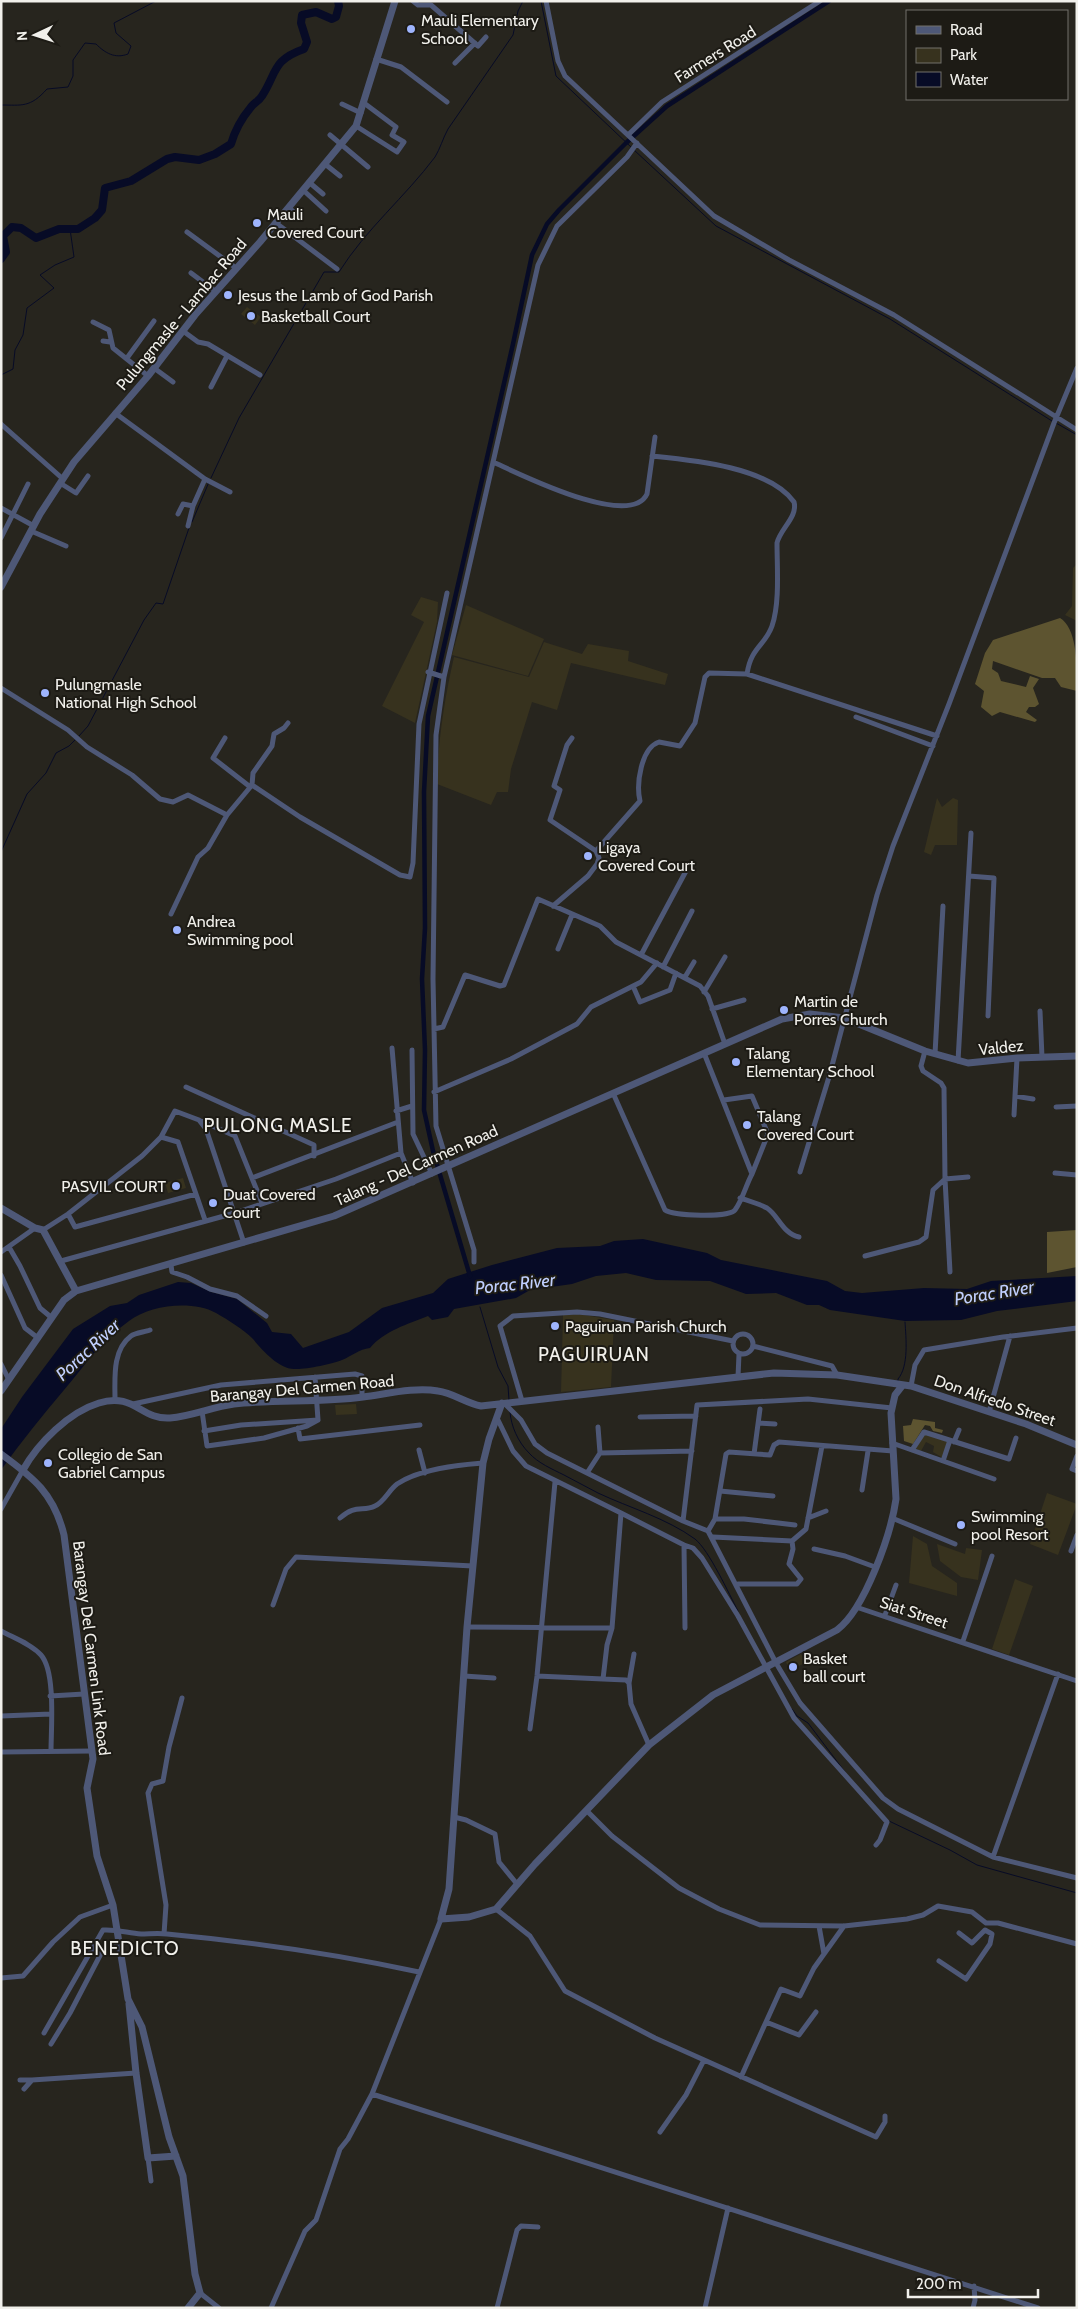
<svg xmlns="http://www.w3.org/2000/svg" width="1078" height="2309" font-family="Cabin,sans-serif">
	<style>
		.green { fill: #37321e }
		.forest { fill: #5d5430 }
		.water { fill: #070b26 }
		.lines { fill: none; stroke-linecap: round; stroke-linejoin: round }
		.stream { stroke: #070b26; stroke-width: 1 }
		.canal { stroke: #070b26; stroke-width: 4.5 }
		.river { stroke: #070b26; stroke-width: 8 }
		.minor { stroke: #4e5877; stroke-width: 5 }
		.tertiary { stroke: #4e5877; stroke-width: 7 }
		.poi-dot { fill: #9eb4fd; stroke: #1d1b15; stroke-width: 2 }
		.labels { text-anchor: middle; stroke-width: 4; stroke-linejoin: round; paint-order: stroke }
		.poi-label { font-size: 16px; fill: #f1f0eb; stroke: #1d1b15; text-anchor: start }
		.street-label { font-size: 16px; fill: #f1f0eb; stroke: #1d1b15 }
		.water-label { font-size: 18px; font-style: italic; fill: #c0cffe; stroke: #1d1b15 }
		.quarter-label { font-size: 19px; letter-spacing: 1px; fill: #f1f0eb; stroke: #1d1b15 }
	</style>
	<rect width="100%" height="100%" fill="#27251e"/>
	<path class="green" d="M247 307 261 317 255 325 241 314Z
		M1077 564V621L1065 615 1072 606 1073 568Z
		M421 597 438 602 437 622 415 723 382 706 424 622 411 615Z
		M466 605 544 639 528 676 452 655Z
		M544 642 582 654 588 644 629 651 628 661 668 674 665 685 571 663 557 710 532 702 511 769 508 792H497L491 805 437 784C438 741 444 701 454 657L529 677Z
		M937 798 942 807 953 798 958 800 957 845H935L931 855 924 852Z
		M183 1178 186 1188 168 1193 165 1183Z
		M578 1314 614 1320 611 1387 561 1392 563 1315Z
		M356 1404 357 1414 336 1415 335 1405Z
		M925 1434 948 1442 943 1458 933 1452 934 1446 926 1442 921 1451 914 1448Z
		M1047 1493 1077 1504 1058 1555 1030 1544Z
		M913 1536 927 1544 932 1566 957 1583V1596L909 1583Z
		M937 1544 965 1554 966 1548 982 1550 978 1580 961 1577 940 1561Z
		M1015 1579 1033 1586 1009 1655 992 1649Z
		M801 1654 806 1662 790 1671 786 1662Z"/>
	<path class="forest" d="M1060 618C1078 629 1077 669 1077 691L1061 687 1055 678H1042L993 661 992 669 998 673 1001 681 1026 687 1030 676 1039 679 1033 688 1039 704 1035 707H1029L1026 712 1037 720 1035 722 1000 712 992 716 981 707 984 691 975 684 985 653 993 640Z
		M1077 1230V1267L1047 1273V1232Z
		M913 1419 935 1422V1428L943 1430 942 1433 933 1431 930 1426 925 1425 913 1444 904 1441 903 1426 911 1425Z"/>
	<path class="water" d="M643 1239 707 1253 721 1260 827 1281 845 1291 862 1293 924 1288 967 1289 991 1281 1077 1276V1301L997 1311 961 1320 905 1321 830 1310 819 1305H807L776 1293 746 1294 710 1281 656 1280 626 1273 596 1276 572 1284 530 1290 516 1298 454 1309 448 1317 432 1320 428 1316C408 1324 384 1331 370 1348 359 1349 352 1356 342 1360 332 1364 304 1370 294 1369 279 1369 262 1350 253 1339 243 1329 228 1320 216 1313 192 1300 150 1305 129 1321 103 1339 84 1366 64 1390 42 1416 21 1442 1 1470V1429L22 1397 73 1329 110 1306 127 1303 139 1295 178 1282 191 1283 211 1292 237 1299 267 1323 272 1332 291 1334 303 1348 349 1332 382 1308 433 1293 448 1279 492 1265 557 1248 600 1246 614 1241Z"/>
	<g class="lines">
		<path class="stream" d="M541 1 556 76 631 147
			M1 105C22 105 30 108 47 89L68 87 73 76V60L85 43 96 44C105 53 115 59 128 54L131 46 116 33 114 23 156 1
			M634 150 716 226 890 319 1052 421
			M1 375 13 369 15 350 23 335 27 308 54 288 40 275 55 265 74 257 70 229
			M1056 423 1077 435
			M211 478 239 418 324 272H339C366 229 405 197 435 157 440 149 443 138 448 129L513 35 518 11 523 1
			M192 522 209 482
			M79 736 88 726 144 620 156 603 163 604 189 528
			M1 852 27 794 46 773 56 753 69 746 76 739
			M480 1307 498 1367 508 1386 509 1400
			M898 1382V1379C909 1366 906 1338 905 1322
			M510 1412C511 1426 518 1442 529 1453 538 1463 552 1469 564 1475 575 1481 587 1487 598 1493 630 1508 666 1518 695 1539 709 1550 729 1594 738 1611
			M792 1709 797 1716 808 1723 845 1772
			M889 1821 950 1850 977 1865 1077 1893"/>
		<path class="canal" d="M470 1276 433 1151 424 1110 425 1050 422 979 425 928 424 792 428 716 513 344 532 255 547 224 559 210 626 143 667 106 829 1"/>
		<path class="river" d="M1 259 6 252 3 236 12 227 21 228 36 238 59 229H78L95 218 102 210 105 188 131 181 167 159 175 157 199 160 215 154 231 144C235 130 241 119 251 107 254 103 259 101 262 96 277 73 272 60 304 49L307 42 301 23 302 15 316 12 332 19 336 17 339 6 338 1"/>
		<path class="minor" d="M413 1 418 5H431L478 46 486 37
			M546 1 558 61 565 76 714 216 789 260 894 315 1077 430
			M376 59 401 67 447 102
			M455 63 475 43
			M342 104 361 113
			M356 126 397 152 404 142 392 135 396 127 364 103
			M330 135 368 167
			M628 135 662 102 820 1
			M325 164 340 176
			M310 183 323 194
			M303 190 326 211
			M289 208 300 217
			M276 223 337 269
			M187 232 236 268
			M191 273 215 291
			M93 322 109 330 113 348 148 376
			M183 331 198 342 208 344 260 375
			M103 341 110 342
			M127 358 154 321
			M154 368 173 382
			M211 387 227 356
			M115 413 205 479 193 506 183 504 178 514
			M1 424 63 479
			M652 456C692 460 769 467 794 502 798 517 780 529 777 543 777 567 780 603 772 626 765 646 751 647 747 674
			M493 462C518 473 630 530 647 494L655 437
			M205 479 230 492
			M60 483 76 493 88 476
			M1 508 34 526
			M188 526 193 506
			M31 531 66 546
			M1 538 28 484
			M428 672 444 677
			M1 688 68 730 87 747 132 775 160 799 173 802 188 795 227 815
			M856 717 933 746
			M225 738 213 758 249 786
			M572 738 567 745 554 786 560 790 550 820 596 851 640 801C636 784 641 748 659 742L680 746 695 723 705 677 709 673 747 674 937 736
			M252 785 253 773 272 746 274 734 284 728 288 723
			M969 876 994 878 988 1016
			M553 906 588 876 597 864 599 858 596 851
			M171 914 198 857 208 848 227 815 252 785 300 817 400 875 410 877 413 863 419 724 447 593
			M558 949 572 915
			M641 955 686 871
			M663 967 692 911
			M685 977 694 962
			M633 986 640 1002 670 990 676 973
			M704 992 725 957
			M712 1009 744 1000
			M1040 1011 1042 1057
			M434 1029 443 1027 465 975 500 986 504 985 538 899 600 926 616 942 700 986 708 996 725 1044
			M392 1048 401 1153 413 1183
			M412 1050 413 1134 432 1174
			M925 1051 921 1066 923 1071 941 1083 944 1088 945 1179 950 1272
			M935 1054 943 906
			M958 1061 971 833
			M186 1087 314 1145V1156
			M434 1092 511 1059 577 1024 591 1007 641 982 657 963
			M613 1093 665 1210C673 1216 729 1218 735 1210 742 1201 746 1185 752 1174L704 1053
			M1015 1096 1033 1099
			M724 1100 752 1096 768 1134 752 1174
			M1056 1107 1077 1106
			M396 1111 412 1106
			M1014 1115 1017 1058
			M201 1121 235 1136 262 1203
			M161 1137 178 1142 205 1220
			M800 1172 829 1077 877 895 893 846 949 704 1054 423 1077 368
			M1055 1173 1077 1175
			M252 1178 398 1122
			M740 1198C749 1201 759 1204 767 1208 778 1215 783 1234 799 1237
			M68 1214 75 1227 196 1194
			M43 1230 68 1214 142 1156 161 1137 175 1111 199 1120 206 1129 244 1243
			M9 1247 20 1266 40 1308 52 1318
			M1 1252 35 1228
			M865 1256 919 1242 926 1237 933 1190 945 1179 968 1177
			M61 1261 235 1213 336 1179 401 1153
			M474 1262V1250L436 1126 433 979 436 735 444 677 538 265 557 226 627 157 637 143
			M171 1265 172 1272 187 1277 210 1289 237 1296 266 1316
			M1 1275 25 1328 38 1338
			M733 1344a10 10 0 1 1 20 0a10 10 0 1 1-20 0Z
			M753 1346 832 1366 837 1375
			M1 1364 9 1380
			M315 1377 318 1420
			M738 1377 739 1354
			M911 1386 915 1365 924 1350 1003 1337 1077 1328
			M115 1399C115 1379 112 1350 131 1336 135 1333 145 1332 150 1330
			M522 1401 500 1326 513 1316 577 1312 600 1314 733 1341
			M504 1403 521 1420 535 1444 547 1453 683 1521 708 1531 776 1663 800 1703 883 1798 898 1809 993 1857 1077 1878
			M133 1404 221 1385 355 1374 362 1376V1397
			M202 1411 207 1446 264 1438 307 1426 318 1420
			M989 1412 1010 1336
			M640 1417 696 1416
			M498 1420 513 1451 526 1466 621 1513 612 1628 607 1645 603 1679 626 1680 629 1683 631 1704 649 1745
			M759 1423 775 1424
			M598 1427 600 1453 692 1451
			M298 1428 300 1439 420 1425
			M204 1431 241 1425 318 1420
			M954 1442 959 1430
			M892 1443 994 1479
			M419 1450 425 1473
			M912 1450 924 1432 1009 1459 1016 1438
			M754 1454 760 1409
			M1077 1456 1072 1469 1077 1471
			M943 1461 950 1440
			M587 1473 600 1453
			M862 1490 868 1451
			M720 1491 773 1496
			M1 1509 23 1470
			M621 1513 684 1545
			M340 1518C355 1504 363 1512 375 1506 384 1502 389 1490 397 1484 419 1469 457 1465 483 1463
			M808 1518 826 1511
			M892 1518 955 1544
			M715 1519H744L795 1525
			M683 1521 697 1405 808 1399 892 1408
			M708 1531 715 1519 726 1454 729 1452 770 1455 774 1445 779 1442 893 1451
			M713 1537 792 1541 806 1529 822 1446
			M814 1549 845 1556 875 1567
			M1071 1551 1077 1535
			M738 1584H797L801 1579 789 1564 793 1549 792 1541
			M273 1605 286 1569 296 1557 473 1566
			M856 1607 1077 1681
			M885 1615 896 1585
			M467 1627 612 1628
			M685 1628 684 1545 693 1548 702 1558 738 1616 794 1718 887 1822 880 1840 876 1845
			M1 1631C14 1638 31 1644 41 1655 56 1672 51 1729 51 1751
			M963 1641 992 1556
			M464 1676 494 1678
			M537 1676 603 1679
			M629 1683 634 1654
			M50 1696 84 1694
			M1 1716 51 1714
			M530 1729 537 1676 555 1482
			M1 1752 92 1751
			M587 1811 612 1836 679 1888 719 1909 760 1925 844 1926 907 1919 923 1915 938 1906 972 1912 986 1923H998L1077 1944
			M454 1817 466 1820 495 1834 499 1862 517 1884
			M993 1857 1058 1674
			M496 1909 530 1936 565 1991 655 2038 876 2137 885 2122V2116
			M819 1926 824 1954
			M164 1934 166 1905 148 1793 152 1784 163 1781 169 1747 182 1698
			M939 1961 966 1979 990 1944 992 1934 985 1930 972 1943 959 1933
			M1 1978 23 1976 53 1942 80 1917 113 1905
			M766 2022 799 2035 816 2012
			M44 2033 103 1930C116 1929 128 1933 141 1934 149 1934 158 1933 167 1934 252 1942 336 1954 419 1972
			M51 2044 70 2013 106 1944 119 1942
			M741 2077 781 1989 800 1996 814 1968 844 1926
			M20 2080H32
			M24 2089 32 2080 136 2073
			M372 2094 1038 2308
			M660 2132 686 2095 704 2060
			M148 2158 151 2181
			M200 2293 219 2308
			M271 2308 305 2231 316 2220 340 2149 348 2139 372 2094 441 1919
			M497 2308 517 2230 521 2226 538 2227
			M705 2308 728 2208
			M973 2308 975 2300 974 2286"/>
		<path class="tertiary" d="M1 587 40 514 74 462 148 376 195 315 260 242 356 126 395 1
			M1 1208 35 1228 43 1230 76 1291
			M1 1391 64 1300 76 1291 334 1216 782 1019 810 1014 844 1018 925 1051 968 1063 1017 1058 1077 1056
			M502 1403 489 1439 483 1463 467 1627 449 1889 441 1919 469 1917 496 1909 535 1864 649 1745 713 1695 837 1630C865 1609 891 1534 896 1499L891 1413 895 1395 902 1386
			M1 1454C34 1478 54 1494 64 1535L93 1759 87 1788 97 1856 113 1905 128 1999 142 2027 169 2137 183 2176 195 2274 200 2293 188 2308
			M23 1470C38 1443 69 1412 99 1403 134 1392 141 1420 170 1418 192 1416 212 1407 234 1404 276 1399 320 1403 363 1397 387 1394 414 1387 438 1391 453 1393 466 1403 481 1406L774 1373 837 1375 911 1386 1026 1424 1077 1445
			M129 2004 136 2073 148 2158 176 2156"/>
	</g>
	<g class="poi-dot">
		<circle cx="411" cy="29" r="5"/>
		<circle cx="257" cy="223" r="5"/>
		<circle cx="228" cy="295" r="5"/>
		<circle cx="251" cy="316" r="5"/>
		<circle cx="45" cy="693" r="5"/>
		<circle cx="588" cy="856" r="5"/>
		<circle cx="177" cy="930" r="5"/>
		<circle cx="784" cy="1010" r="5"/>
		<circle cx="736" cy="1062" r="5"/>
		<circle cx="747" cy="1125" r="5"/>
		<circle cx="176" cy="1186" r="5"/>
		<circle cx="213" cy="1203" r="5"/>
		<circle cx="555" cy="1326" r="5"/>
		<circle cx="48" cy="1463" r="5"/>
		<circle cx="961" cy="1525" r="5"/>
		<circle cx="793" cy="1667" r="5"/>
	</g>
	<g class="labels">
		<g class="poi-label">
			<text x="421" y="26">Mauli Elementary<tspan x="421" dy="18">School</tspan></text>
			<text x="267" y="220">Mauli<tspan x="267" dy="18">Covered Court</tspan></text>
			<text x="238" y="301">Jesus the Lamb of God Parish</text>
			<text x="261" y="322">Basketball Court</text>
			<text x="55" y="690">Pulungmasle<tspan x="55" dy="18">National High School</tspan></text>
			<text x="598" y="853">Ligaya<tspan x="598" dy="18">Covered Court</tspan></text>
			<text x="187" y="927">Andrea<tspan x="187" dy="18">Swimming pool</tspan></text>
			<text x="794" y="1007">Martin de<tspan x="794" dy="18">Porres Church</tspan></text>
			<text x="746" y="1059">Talang<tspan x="746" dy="18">Elementary School</tspan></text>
			<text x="757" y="1122">Talang<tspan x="757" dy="18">Covered Court</tspan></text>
			<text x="166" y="1192" text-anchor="end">PASVIL COURT</text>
			<text x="223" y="1200">Duat Covered<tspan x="223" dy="18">Court</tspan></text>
			<text x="565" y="1332">Paguiruan Parish Church</text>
			<text x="58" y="1460">Collegio de San<tspan x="58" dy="18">Gabriel Campus</tspan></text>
			<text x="971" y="1522">Swimming<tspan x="971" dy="18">pool Resort</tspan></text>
			<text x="803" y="1664">Basket<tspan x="803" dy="18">ball court</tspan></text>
		</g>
		<g class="street-label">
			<text transform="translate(715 54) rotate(-32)" y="6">Farmers Road</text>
			<text transform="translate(181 314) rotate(-50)" y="6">Pulungmasle - Lambac Road</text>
			<text transform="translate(1001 1047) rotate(-6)" y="6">Valdez</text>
			<text transform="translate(416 1165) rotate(-24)" y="6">Talang - Del Carmen Road</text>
			<text transform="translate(302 1388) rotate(-5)" y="6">Barangay Del Carmen Road</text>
			<text transform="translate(995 1400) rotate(19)" y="6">Don Alfredo Street</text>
			<text transform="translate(914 1612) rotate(18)" y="6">Siat Street</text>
			<text transform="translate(92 1648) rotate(83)" y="6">Barangay Del Carmen Link Road</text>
		</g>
		<g class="water-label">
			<text transform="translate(515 1284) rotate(-6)" y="6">Porac River</text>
			<text transform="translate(994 1293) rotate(-9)" y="6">Porac River</text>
			<text transform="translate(88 1350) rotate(-43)" y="6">Porac River</text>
		</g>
		<g class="quarter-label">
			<text x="278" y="1132">PULONG MASLE</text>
			<text x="594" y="1361">PAGUIRUAN</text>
			<text x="125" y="1955">BENEDICTO</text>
		</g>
	</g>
	<rect width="1078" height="2309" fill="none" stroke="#f1f0eb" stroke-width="5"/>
	<rect x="906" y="10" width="162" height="90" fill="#1d1b15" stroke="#72706b"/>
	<rect x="916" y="26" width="25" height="8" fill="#4e5877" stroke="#72706b"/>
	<text x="950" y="35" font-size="15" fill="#f1f0eb">Road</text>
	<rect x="916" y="48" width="25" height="15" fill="#37321e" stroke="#72706b"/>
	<text x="950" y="60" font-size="15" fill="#f1f0eb">Park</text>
	<rect x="916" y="72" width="25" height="15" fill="#070b26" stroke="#72706b"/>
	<text x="950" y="85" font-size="15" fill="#f1f0eb">Water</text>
	<g transform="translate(35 35) rotate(266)" stroke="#1d1b15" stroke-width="4" paint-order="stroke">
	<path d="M0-4L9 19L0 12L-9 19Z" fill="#f1f0eb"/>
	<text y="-8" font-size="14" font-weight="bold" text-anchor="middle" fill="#f1f0eb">N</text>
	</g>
	<path d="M908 2289v8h130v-8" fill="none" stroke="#f1f0eb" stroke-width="2.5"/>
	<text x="916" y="2289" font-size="15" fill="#f1f0eb" stroke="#1d1b15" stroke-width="4" paint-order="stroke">200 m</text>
</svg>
